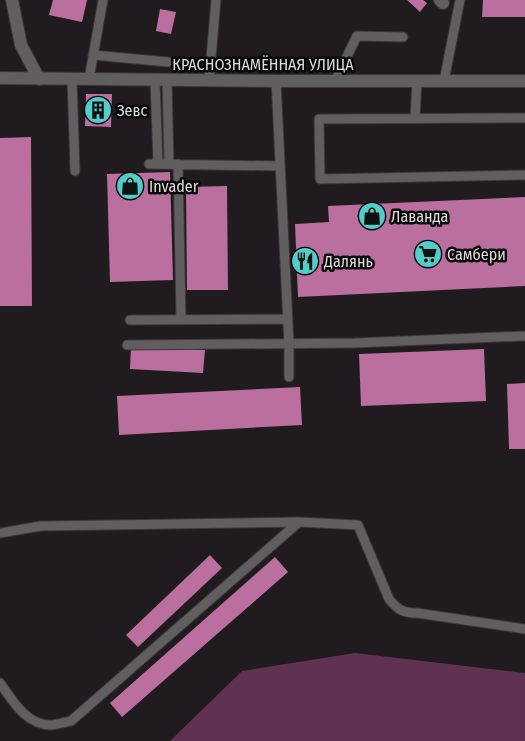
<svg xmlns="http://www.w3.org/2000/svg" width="525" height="741" font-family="'Fira Sans Condensed',sans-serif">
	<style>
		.green { fill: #613151 }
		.building { fill: #ba6f9f }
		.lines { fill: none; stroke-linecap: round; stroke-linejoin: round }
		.service-casing { stroke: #3b3639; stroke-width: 11 }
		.minor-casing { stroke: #3b3639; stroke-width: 14 }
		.service { stroke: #605e5f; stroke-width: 9 }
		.minor { stroke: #605e5f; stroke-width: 12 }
		.labels { text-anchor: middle; stroke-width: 5; stroke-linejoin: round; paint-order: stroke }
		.street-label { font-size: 16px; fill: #dedbdd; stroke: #080708 }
		.poi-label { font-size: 16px; fill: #dedbdd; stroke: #080708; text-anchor: start }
	</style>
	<rect width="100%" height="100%" fill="#201b1e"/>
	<path class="green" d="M355 653 525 673V741H170L242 671Z"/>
	<path class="building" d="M53 0H87L82 22 49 15Z
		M407 0H423L427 3 420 12Z
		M483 0H525V17H482Z
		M160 9 176 12 171 34 156 31Z
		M86 94H112L111 127 85 126Z
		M31 137 32 306H0V138Z
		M170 172 173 280 110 282 107 174Z
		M227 186 228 290H187L186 187Z
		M525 197V286L298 297 295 224 329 222 328 206Z
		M131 345 205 350 203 373 130 369Z
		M484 349 486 401 361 406 359 354Z
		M525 383V449H509L507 384Z
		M300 387 302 425 119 435 117 396Z
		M210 555 222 568 138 647 126 635Z
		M275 557 288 572 122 717 110 703Z"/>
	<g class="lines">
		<g class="service-casing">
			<path id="service" d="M93 55 168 62
				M72 79 75 171
				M89 79 103 0
				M155 80 158 164
				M167 80 169 164
				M209 81 216 0
				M276 81 289 344V377
				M335 81 357 36 403 37
				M444 81 460 0
				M415 118 417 81
				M525 118 319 119 320 179 525 175
				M149 164 280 166
				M178 164 181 319
				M130 320 287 319
				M127 345 354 343 525 336
				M0 533 41 526 299 522 358 525 389 599C398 610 403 613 417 613L525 629
				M0 683C13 701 26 725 51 725 57 725 65 722 71 721L299 522"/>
		</g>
		<g class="minor-casing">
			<path id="minor" d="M12 0 21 45 39 79
				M440 0 443 3
				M0 78 276 81H525"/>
		</g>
		<use href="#service" class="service"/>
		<use href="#minor" class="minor"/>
	</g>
	<defs>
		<g id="building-disc" transform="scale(1.4375)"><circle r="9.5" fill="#53cdc9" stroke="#080708"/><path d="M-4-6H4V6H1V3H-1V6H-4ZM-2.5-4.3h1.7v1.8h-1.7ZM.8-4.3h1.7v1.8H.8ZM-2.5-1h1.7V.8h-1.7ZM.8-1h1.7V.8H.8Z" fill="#111"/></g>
		<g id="shop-disc" transform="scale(1.4375)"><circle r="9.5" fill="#53cdc9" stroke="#080708"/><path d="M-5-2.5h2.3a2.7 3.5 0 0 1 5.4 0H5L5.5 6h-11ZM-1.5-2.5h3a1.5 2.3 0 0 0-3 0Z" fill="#111"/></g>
		<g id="supermarket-disc" transform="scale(1.4375)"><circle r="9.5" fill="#53cdc9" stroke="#080708"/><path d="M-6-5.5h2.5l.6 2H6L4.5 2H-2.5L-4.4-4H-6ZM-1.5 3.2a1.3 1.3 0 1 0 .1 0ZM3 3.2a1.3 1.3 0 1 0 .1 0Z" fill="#111"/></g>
		<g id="restaurant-disc" transform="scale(1.4375)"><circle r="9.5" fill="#53cdc9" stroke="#080708"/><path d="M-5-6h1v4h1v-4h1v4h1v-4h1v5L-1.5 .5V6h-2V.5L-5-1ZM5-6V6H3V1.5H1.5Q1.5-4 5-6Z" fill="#111"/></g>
	</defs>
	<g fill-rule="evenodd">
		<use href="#building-disc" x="98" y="110"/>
		<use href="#shop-disc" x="130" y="186"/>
		<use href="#shop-disc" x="372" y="216"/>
		<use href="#supermarket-disc" x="428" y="254"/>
		<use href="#restaurant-disc" x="305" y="261"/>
	</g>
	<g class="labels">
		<g class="street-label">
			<text x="263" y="70">КРАСНОЗНАМЁННАЯ УЛИЦА</text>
		</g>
		<g class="poi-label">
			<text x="117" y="116">Зевс</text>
			<text x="149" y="192">Invader</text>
			<text x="391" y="222">Лаванда</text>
			<text x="447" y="260">Самбери</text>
			<text x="324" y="267">Далянь</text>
		</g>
	</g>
</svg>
